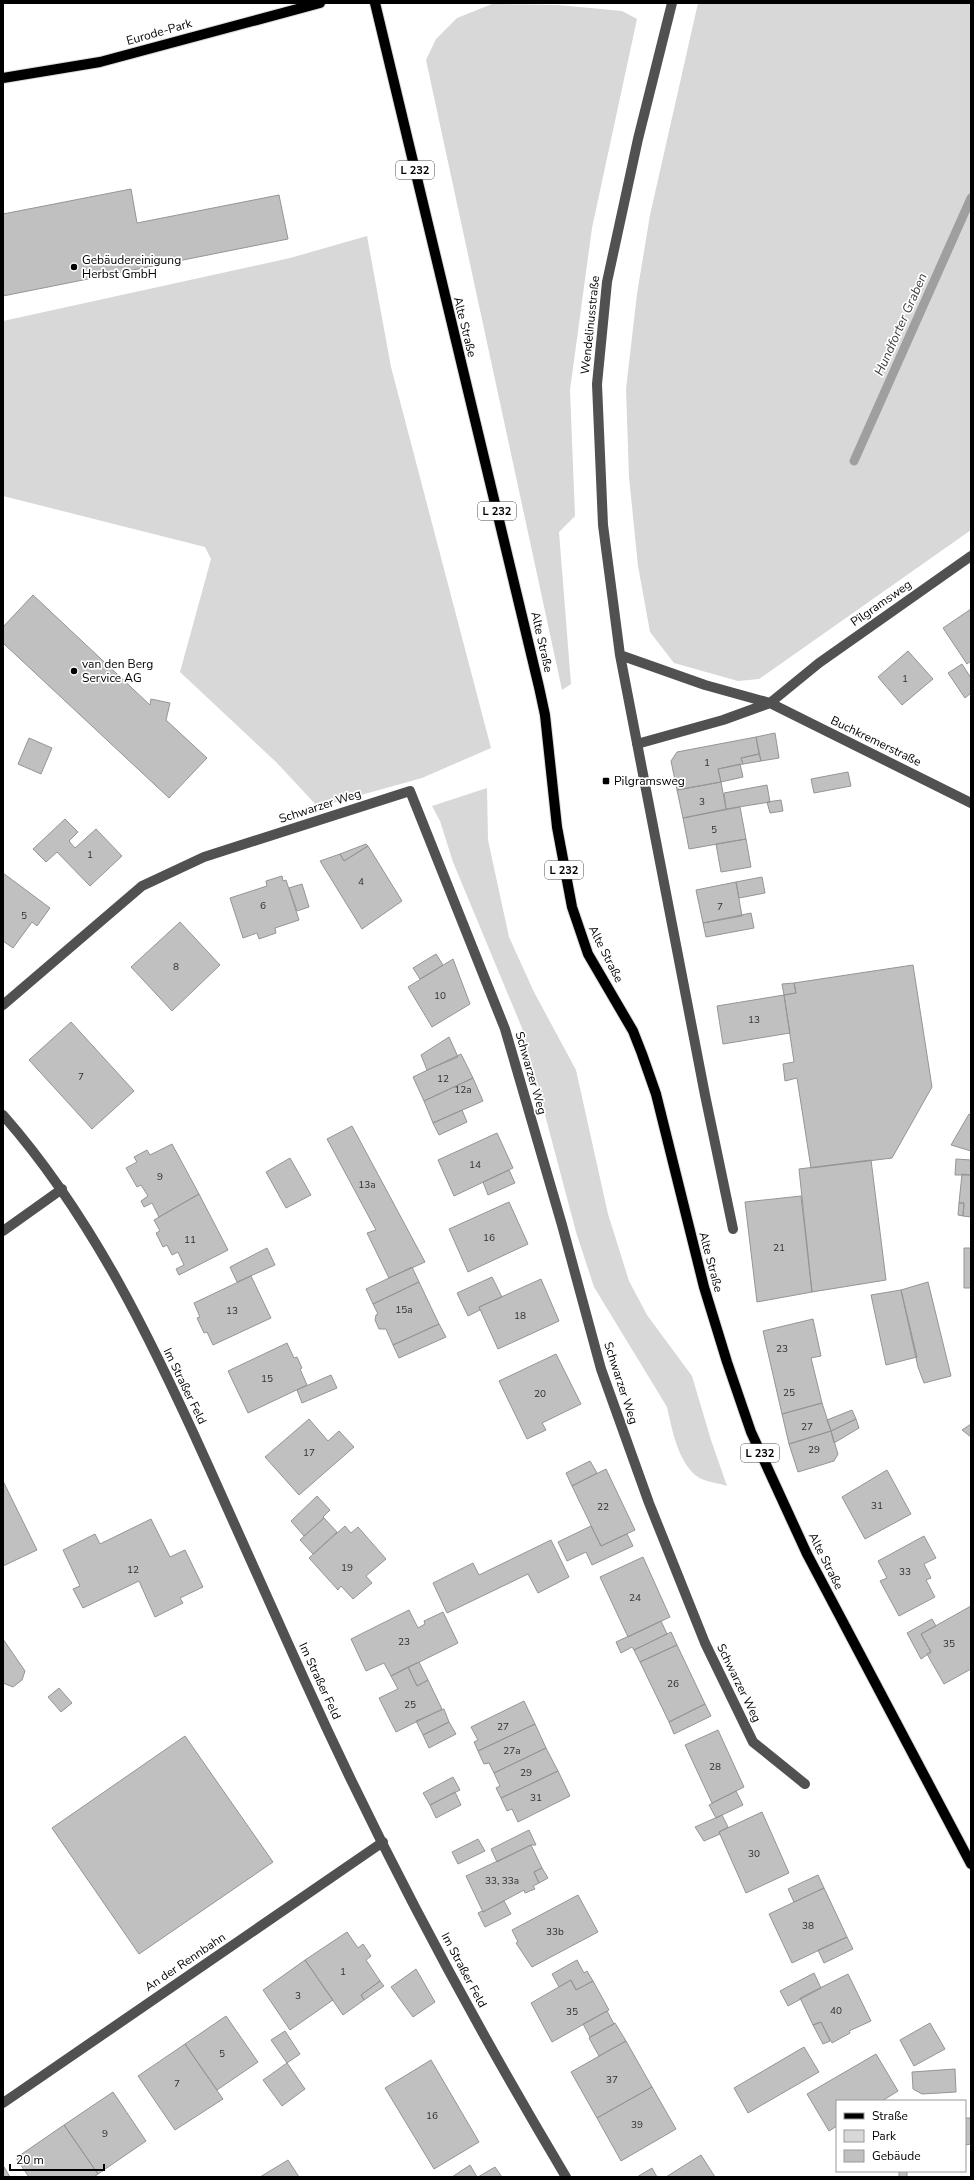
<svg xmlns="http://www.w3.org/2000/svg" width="974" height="2180" font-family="'Nunito Sans',sans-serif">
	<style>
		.green { fill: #d8d8d8 }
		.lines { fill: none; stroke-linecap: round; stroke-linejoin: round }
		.stream { stroke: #9f9f9f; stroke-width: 9 }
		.building { fill: #c0c0c0; stroke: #959595 }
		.major-casing { stroke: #dbdbdb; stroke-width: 12 }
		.minor { stroke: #515151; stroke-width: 10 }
		.major { stroke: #000; stroke-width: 10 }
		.poi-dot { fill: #000; stroke: #fff; stroke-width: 1.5 }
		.labels { text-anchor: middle; stroke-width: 3.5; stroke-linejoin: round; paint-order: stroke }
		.number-label { font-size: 10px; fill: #303030 }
		.shield { fill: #fff; stroke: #4c4c4c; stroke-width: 1 }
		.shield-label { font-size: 11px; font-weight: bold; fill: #000 }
		.street-label { font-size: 12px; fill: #000; stroke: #fff }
		.poi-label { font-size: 12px; fill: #000; stroke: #fff; text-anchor: start }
		.water-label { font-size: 13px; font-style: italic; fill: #404040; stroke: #fff }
	</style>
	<rect width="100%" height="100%" fill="#fff"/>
	<path class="green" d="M698 3H971V530L759 679 738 681 674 663 650 632 638 566 629 477 626 389 637 294 650 215Z
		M492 4 558 5 622 11 637 19 592 228 570 390 575 516 559 532 571 684 562 690 426 60 436 39 457 18Z
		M367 236 391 367 491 748 422 778 318 807 276 762 180 672 211 559 205 547 3 496V321L290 258Z
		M487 788 488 840 509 937 534 992 576 1070 608 1214 629 1281 647 1315 692 1376 711 1440 727 1486C719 1483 705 1482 698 1477 678 1463 672 1429 667 1407L594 1287 576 1232 522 1028 453 862 440 821 432 806Z"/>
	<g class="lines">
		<path class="stream" d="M854 461 971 198"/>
	</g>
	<path class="building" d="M131 189 137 223 279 195 288 239 3 296V214Z
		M33 595 150 705 151 699 170 703 166 720 207 758 169 798 3 643V627Z
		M971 609V661L967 664 943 628Z
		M908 651 933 679 902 705 878 677Z
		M962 664 971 678V693L965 698 948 673Z
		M775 733 779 758 761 761 756 737Z
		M756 737 759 754 741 758 743 764 718 769 721 782 677 790 671 761 677 752Z
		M29 738 52 748 41 774 18 764Z
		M759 754 761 761 743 764 741 758Z
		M740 764 743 777 721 782 718 769Z
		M848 772 851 786 814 793 811 779Z
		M721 782 726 809 683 818 677 790Z
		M767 785 770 802 726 809 724 793Z
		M781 800 783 811 770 813 767 802Z
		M740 807 746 839 689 849 683 818Z
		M65 819 78 832 69 841 75 848 96 829 122 856 90 886 57 852 46 862 33 849Z
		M746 839 751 867 721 872 716 844Z
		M366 844 368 846 344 861 340 854Z
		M368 846 402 901 362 929 320 861 340 854 344 861Z
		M3 873 50 908 37 926 32 922 13 948 3 941Z
		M282 876 283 881 286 880 299 920 275 928 276 933 259 939 257 933 243 938 230 898 267 886 266 881Z
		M762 877 765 893 739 898 736 882Z
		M736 882 742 916 703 923 696 890Z
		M302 884 309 907 297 911 289 888Z
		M751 913 754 928 706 937 703 923Z
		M180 922 220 965 172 1011 131 967Z
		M436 954 443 965 420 979 413 968Z
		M453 959 470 1004 432 1027 408 987Z
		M913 965 932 1087 892 1158 811 1168 797 1078 785 1081 783 1064 794 1062 784 995 796 993 794 983Z
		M794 983 796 993 784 995 782 984Z
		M784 995 790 1033 723 1044 717 1006Z
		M71 1022 134 1091 92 1129 29 1060Z
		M449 1037 458 1057 427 1070 421 1055Z
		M461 1054 473 1078 424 1101 413 1077Z
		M473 1078 483 1101 433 1123 424 1101Z
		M462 1110 467 1122 439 1135 433 1123Z
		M969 1114 971 1115V1151L951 1145Z
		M352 1126 425 1262 389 1278 367 1233 376 1230 327 1139Z
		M497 1133 513 1168 454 1196 438 1160Z
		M172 1144 199 1194 159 1217 152 1203 144 1207 141 1201 148 1196 141 1185 137 1187 126 1168 137 1162 134 1157 147 1150 150 1155Z
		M290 1158 311 1195 286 1208 266 1172Z
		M956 1159 971 1160V1175H955Z
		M871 1160 886 1280 812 1292 799 1169Z
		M509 1170 515 1183 488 1195 483 1182Z
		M962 1174 971 1175V1217L963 1216 964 1203H959Z
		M199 1194 228 1250 179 1275 176 1269 184 1265 178 1252 172 1255 167 1245 163 1247 156 1233 160 1231 154 1220Z
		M801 1196 812 1292 757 1302 745 1202Z
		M509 1202 528 1244 468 1272 449 1229Z
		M959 1203H964L963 1216 958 1215Z
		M267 1248 275 1265 237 1282 230 1267Z
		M964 1248H971V1288H964Z
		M412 1267 419 1282 373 1304 366 1289Z
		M251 1276 271 1318 213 1345 207 1332 204 1333 197 1318 200 1317 194 1303Z
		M492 1277 502 1297 479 1307 480 1310 468 1316 457 1293Z
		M541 1279 559 1321 498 1349 479 1307Z
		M419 1282 439 1324 393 1345 386 1329H379L375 1320 376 1315 378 1314 373 1304Z
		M928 1282 951 1376 924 1383 918 1367 901 1290Z
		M901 1290 917 1357 886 1365 871 1295Z
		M813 1319 821 1356 811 1358 822 1403 782 1414 763 1331Z
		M439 1324 446 1337 399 1358 393 1345Z
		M287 1343 294 1358 297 1357 302 1368 300 1369 307 1385 248 1413 228 1371Z
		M556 1354 581 1404 542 1423 546 1430 527 1439 499 1381Z
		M331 1375 337 1388 302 1403 297 1390Z
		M822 1403 831 1431 789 1444 782 1414Z
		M852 1410 856 1419 831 1431 827 1420Z
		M309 1419 328 1441 339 1431 354 1447 299 1495 265 1457Z
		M856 1419 859 1428 834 1443 831 1431Z
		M971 1424V1437L962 1430Z
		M831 1431 838 1454 834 1461 798 1472 789 1444Z
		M590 1461 597 1473 572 1486 566 1473Z
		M606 1469 635 1530 601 1546 572 1486Z
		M887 1470 911 1514 865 1539 842 1497Z
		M3 1481 37 1550 3 1566Z
		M317 1496 330 1510 323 1517 324 1518 304 1536 291 1521Z
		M324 1518 337 1532 313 1554 300 1540Z
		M151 1519 170 1557 185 1550 203 1587 180 1598 183 1603 155 1617 139 1581 83 1608 73 1589 80 1586 63 1550 95 1534 100 1544Z
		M345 1526 351 1533 358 1527 386 1559 366 1576 372 1583 353 1599 341 1586 338 1590 309 1558Z
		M591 1526 601 1546 627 1534 633 1546 592 1565 586 1552 567 1561 558 1542Z
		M924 1536 936 1558 924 1564 931 1578 926 1580 935 1597 899 1616 880 1581 887 1578 878 1561Z
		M551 1540 569 1577 538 1593 528 1574 447 1613 433 1583 473 1563 479 1575Z
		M643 1557 670 1617 628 1637 600 1577Z
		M971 1606V1669L944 1684 927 1654 931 1652 921 1634Z
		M409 1610 418 1628 425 1624 424 1621 443 1612 458 1643 391 1676 384 1663 366 1671 351 1639Z
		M932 1619 936 1626 921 1634 931 1652 921 1659 907 1633Z
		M661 1621 667 1634 634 1650 632 1647 621 1653 616 1642Z
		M671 1632 677 1645 640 1662 634 1650Z
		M3 1639 25 1671 22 1680 13 1687 3 1683Z
		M677 1645 705 1704 669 1722 640 1662Z
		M419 1662 428 1680 417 1686 408 1667Z
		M408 1667 417 1686 428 1680 442 1709 396 1732 379 1698 398 1689 391 1676Z
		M59 1688 72 1703 61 1712 48 1697Z
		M524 1701 535 1724 478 1751 474 1742 478 1740 471 1727Z
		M705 1704 711 1716 674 1734 669 1722Z
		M444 1709 449 1722 423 1735 416 1721Z
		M449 1722 456 1734 429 1748 423 1735Z
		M535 1724 546 1748 494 1773 489 1763 484 1764 478 1751Z
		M718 1730 744 1787 712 1803 685 1745Z
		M185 1736 273 1862 139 1954 52 1828Z
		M546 1748 558 1771 501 1798 496 1788 500 1786 494 1773Z
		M558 1771 570 1796 518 1822 512 1809 507 1811 501 1798Z
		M453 1777 460 1790 430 1805 423 1793Z
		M736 1791 743 1805 716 1818 709 1805Z
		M455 1792 461 1805 436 1818 430 1805Z
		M762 1812 789 1873 746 1893 719 1832Z
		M722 1815 728 1827 719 1832 720 1834 704 1841 695 1827Z
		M529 1830 536 1845H531L497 1862 491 1849Z
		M478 1839 485 1851 458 1864 452 1852Z
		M531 1845 542 1868 534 1872 539 1883 533 1886 535 1889 525 1893 524 1890 483 1912 466 1876Z
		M542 1868 548 1878 539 1883 534 1872Z
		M818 1875 824 1888 794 1902 788 1889Z
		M824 1888 847 1937 792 1963 769 1914Z
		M578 1895 598 1932 532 1967 516 1943 518 1942 512 1930Z
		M504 1901 511 1914 485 1927 478 1913 482 1911 483 1912Z
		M347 1932 358 1948 363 1944 371 1956 366 1960 380 1981 361 1995 364 2000 343 2015 305 1960Z
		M847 1937 853 1949 824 1963 818 1950Z
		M305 1960 333 2000 290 2030 263 1990Z
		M577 1960 584 1973 587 1971 593 1981 576 1990 571 1980 559 1987 552 1974Z
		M416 1969 435 2002 413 2017 391 1987Z
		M814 1973 821 1988 788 2006 780 1991Z
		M848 1974 871 2021 849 2031 850 2033 832 2043 821 2022 813 2025 800 1998Z
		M571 1980 576 1990 593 1981 609 2010 552 2042 531 2003Z
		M380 1981 384 1986 364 2000 361 1995Z
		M607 2011 614 2024 590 2037 583 2024Z
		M226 2016 258 2062 217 2090 185 2044Z
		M821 2022 830 2041 823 2044 813 2025Z
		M615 2023 626 2041 599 2056 589 2038Z
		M930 2023 945 2049 914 2066 900 2040Z
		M285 2031 300 2054 287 2063 271 2040Z
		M626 2041 652 2087 597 2118 571 2072Z
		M185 2044 223 2099 175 2130 138 2076Z
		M804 2047 819 2072 748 2113 734 2088Z
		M876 2054 898 2091 882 2101H837V2126L829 2131 807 2094Z
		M431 2060 479 2142 434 2169 385 2088Z
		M287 2063 305 2089 282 2106 263 2080Z
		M955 2069 956 2092 922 2094 913 2089 912 2072Z
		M652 2087 676 2129 621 2161 597 2118Z
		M113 2092 146 2141 98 2174 64 2125Z
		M965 2118H971V2144L965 2145Z
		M64 2125 98 2174 94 2177H29L16 2158Z
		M701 2155 715 2177H666Z
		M288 2160 299 2177H260Z
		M470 2165 477 2177H452Z
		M4 2167 10 2177H3Z
		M495 2167 502 2177H478Z
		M652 2168 657 2177H637Z
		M899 2171H907V2177H899Z"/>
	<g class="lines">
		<g class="major-casing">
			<path id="major" d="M375 3 539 687 545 715 557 827 572 907 588 954 633 1031 642 1054 656 1094 704 1287 727 1362 751 1432 807 1554 971 1864
				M3 78 100 62 320 3"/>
		</g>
		<path class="minor" d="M672 3 638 139 607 282 597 384 603 525 620 655 705 1095 733 1229
			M620 655 705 685 770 703 971 803
			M637 744 723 720 770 703 819 663 971 556
			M3 1005 142 886 204 857 410 791 505 1029 562 1225 601 1369 649 1503 705 1643 753 1742 805 1784
			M3 1115C92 1216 152 1341 207 1463 239 1535 272 1607 304 1679 381 1850 470 2016 566 2177
			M3 1231 62 1189
			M3 2103 383 1842"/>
		<use href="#major" class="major"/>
	</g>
	<g class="poi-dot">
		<circle cx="74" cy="267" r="4"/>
		<circle cx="74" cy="671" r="4"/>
		<rect x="602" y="777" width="8" height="8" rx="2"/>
	</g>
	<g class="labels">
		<g class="number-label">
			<text x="905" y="682">1</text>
			<text x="707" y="766">1</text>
			<text x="702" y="805">3</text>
			<text x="714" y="833">5</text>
			<text x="90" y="858">1</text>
			<text x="361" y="885">4</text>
			<text x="263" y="909">6</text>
			<text x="720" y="910">7</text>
			<text x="24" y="919">5</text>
			<text x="176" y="970">8</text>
			<text x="440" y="999">10</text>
			<text x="754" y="1023">13</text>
			<text x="81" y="1080">7</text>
			<text x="443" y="1082">12</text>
			<text x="463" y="1093">12a</text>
			<text x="475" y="1168">14</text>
			<text x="160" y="1180">9</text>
			<text x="367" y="1188">13a</text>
			<text x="489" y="1241">16</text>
			<text x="190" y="1243">11</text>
			<text x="779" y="1251">21</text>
			<text x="404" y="1313">15a</text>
			<text x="232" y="1314">13</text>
			<text x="520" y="1319">18</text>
			<text x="782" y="1352">23</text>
			<text x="267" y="1382">15</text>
			<text x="789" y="1396">25</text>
			<text x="540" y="1397">20</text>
			<text x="807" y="1430">27</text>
			<text x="814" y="1453">29</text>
			<text x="309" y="1456">17</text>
			<text x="877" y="1509">31</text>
			<text x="603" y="1510">22</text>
			<text x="347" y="1571">19</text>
			<text x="133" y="1573">12</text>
			<text x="905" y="1575">33</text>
			<text x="635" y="1601">24</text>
			<text x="404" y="1645">23</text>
			<text x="949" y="1647">35</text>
			<text x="673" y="1687">26</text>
			<text x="410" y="1708">25</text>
			<text x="503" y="1730">27</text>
			<text x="512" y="1754">27a</text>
			<text x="715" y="1770">28</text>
			<text x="526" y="1776">29</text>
			<text x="536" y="1801">31</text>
			<text x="754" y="1857">30</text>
			<text x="502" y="1884">33, 33a</text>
			<text x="808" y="1929">38</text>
			<text x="555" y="1935">33b</text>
			<text x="343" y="1975">1</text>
			<text x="298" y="1999">3</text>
			<text x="836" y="2014">40</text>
			<text x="572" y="2015">35</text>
			<text x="222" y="2057">5</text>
			<text x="612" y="2083">37</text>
			<text x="177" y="2087">7</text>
			<text x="432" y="2119">16</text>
			<text x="637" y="2128">39</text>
			<text x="105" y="2137">9</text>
		</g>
		<g class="shield">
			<rect x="396" y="161" width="38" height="18" rx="3"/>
			<rect x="478" y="502" width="38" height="18" rx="3"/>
			<rect x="545" y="861" width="38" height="18" rx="3"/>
			<rect x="741" y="1444" width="38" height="18" rx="3"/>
		</g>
		<g class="shield-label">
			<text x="415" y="174">L 232</text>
			<text x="497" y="515">L 232</text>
			<text x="564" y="874">L 232</text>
			<text x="760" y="1457">L 232</text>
		</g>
		<g class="street-label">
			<text transform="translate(159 32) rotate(-16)" y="4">Eurode-Park</text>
			<text transform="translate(590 325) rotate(-84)" y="4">Wendelinusstraße</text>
			<text transform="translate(465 327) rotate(76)" y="4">Alte Straße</text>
			<text transform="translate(881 603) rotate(-35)" y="4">Pilgramsweg</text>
			<text transform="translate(542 642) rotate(77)" y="4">Alte Straße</text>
			<text transform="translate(876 741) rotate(26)" y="4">Buchkremerstraße</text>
			<text transform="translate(320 806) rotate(-18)" y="4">Schwarzer Weg</text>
			<text transform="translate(606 954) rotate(63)" y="4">Alte Straße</text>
			<text transform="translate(531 1073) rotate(74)" y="4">Schwarzer Weg</text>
			<text transform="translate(711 1262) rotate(75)" y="4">Alte Straße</text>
			<text transform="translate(621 1383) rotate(72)" y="4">Schwarzer Weg</text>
			<text transform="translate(185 1386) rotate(64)" y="4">Im Straßer Feld</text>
			<text transform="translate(826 1561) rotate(63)" y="4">Alte Straße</text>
			<text transform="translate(320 1681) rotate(65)" y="4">Im Straßer Feld</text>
			<text transform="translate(739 1683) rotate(64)" y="4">Schwarzer Weg</text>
			<text transform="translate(185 1962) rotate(-34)" y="4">An der Rennbahn</text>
			<text transform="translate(464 1970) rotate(62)" y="4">Im Straßer Feld</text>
		</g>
		<g class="poi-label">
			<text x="82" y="264">Gebäudereinigung<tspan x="82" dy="14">Herbst GmbH</tspan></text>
			<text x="82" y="668">van den Berg<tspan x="82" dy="14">Service AG</tspan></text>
			<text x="614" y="785">Pilgramsweg</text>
		</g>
		<g class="water-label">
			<text transform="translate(900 324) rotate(-66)" y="5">Hundforter Graben</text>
		</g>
	</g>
	<rect width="974" height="2180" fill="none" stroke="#000000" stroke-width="8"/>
	<rect x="836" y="2100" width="130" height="72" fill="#ffffff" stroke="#999999"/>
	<rect x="844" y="2113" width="20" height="6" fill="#000000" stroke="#999999"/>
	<text x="872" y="2120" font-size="12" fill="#000000">Straße</text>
	<rect x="844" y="2130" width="20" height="12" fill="#d8d8d8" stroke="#999999"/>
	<text x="872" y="2140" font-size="12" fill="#000000">Park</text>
	<rect x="844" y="2150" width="20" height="12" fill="#c0c0c0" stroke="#999999"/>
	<text x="872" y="2160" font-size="12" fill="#000000">Gebäude</text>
	<path d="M10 2164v6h94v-6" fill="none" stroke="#000000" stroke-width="2"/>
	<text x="16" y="2164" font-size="12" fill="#000000" stroke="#ffffff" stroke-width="3" paint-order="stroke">20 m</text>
</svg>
